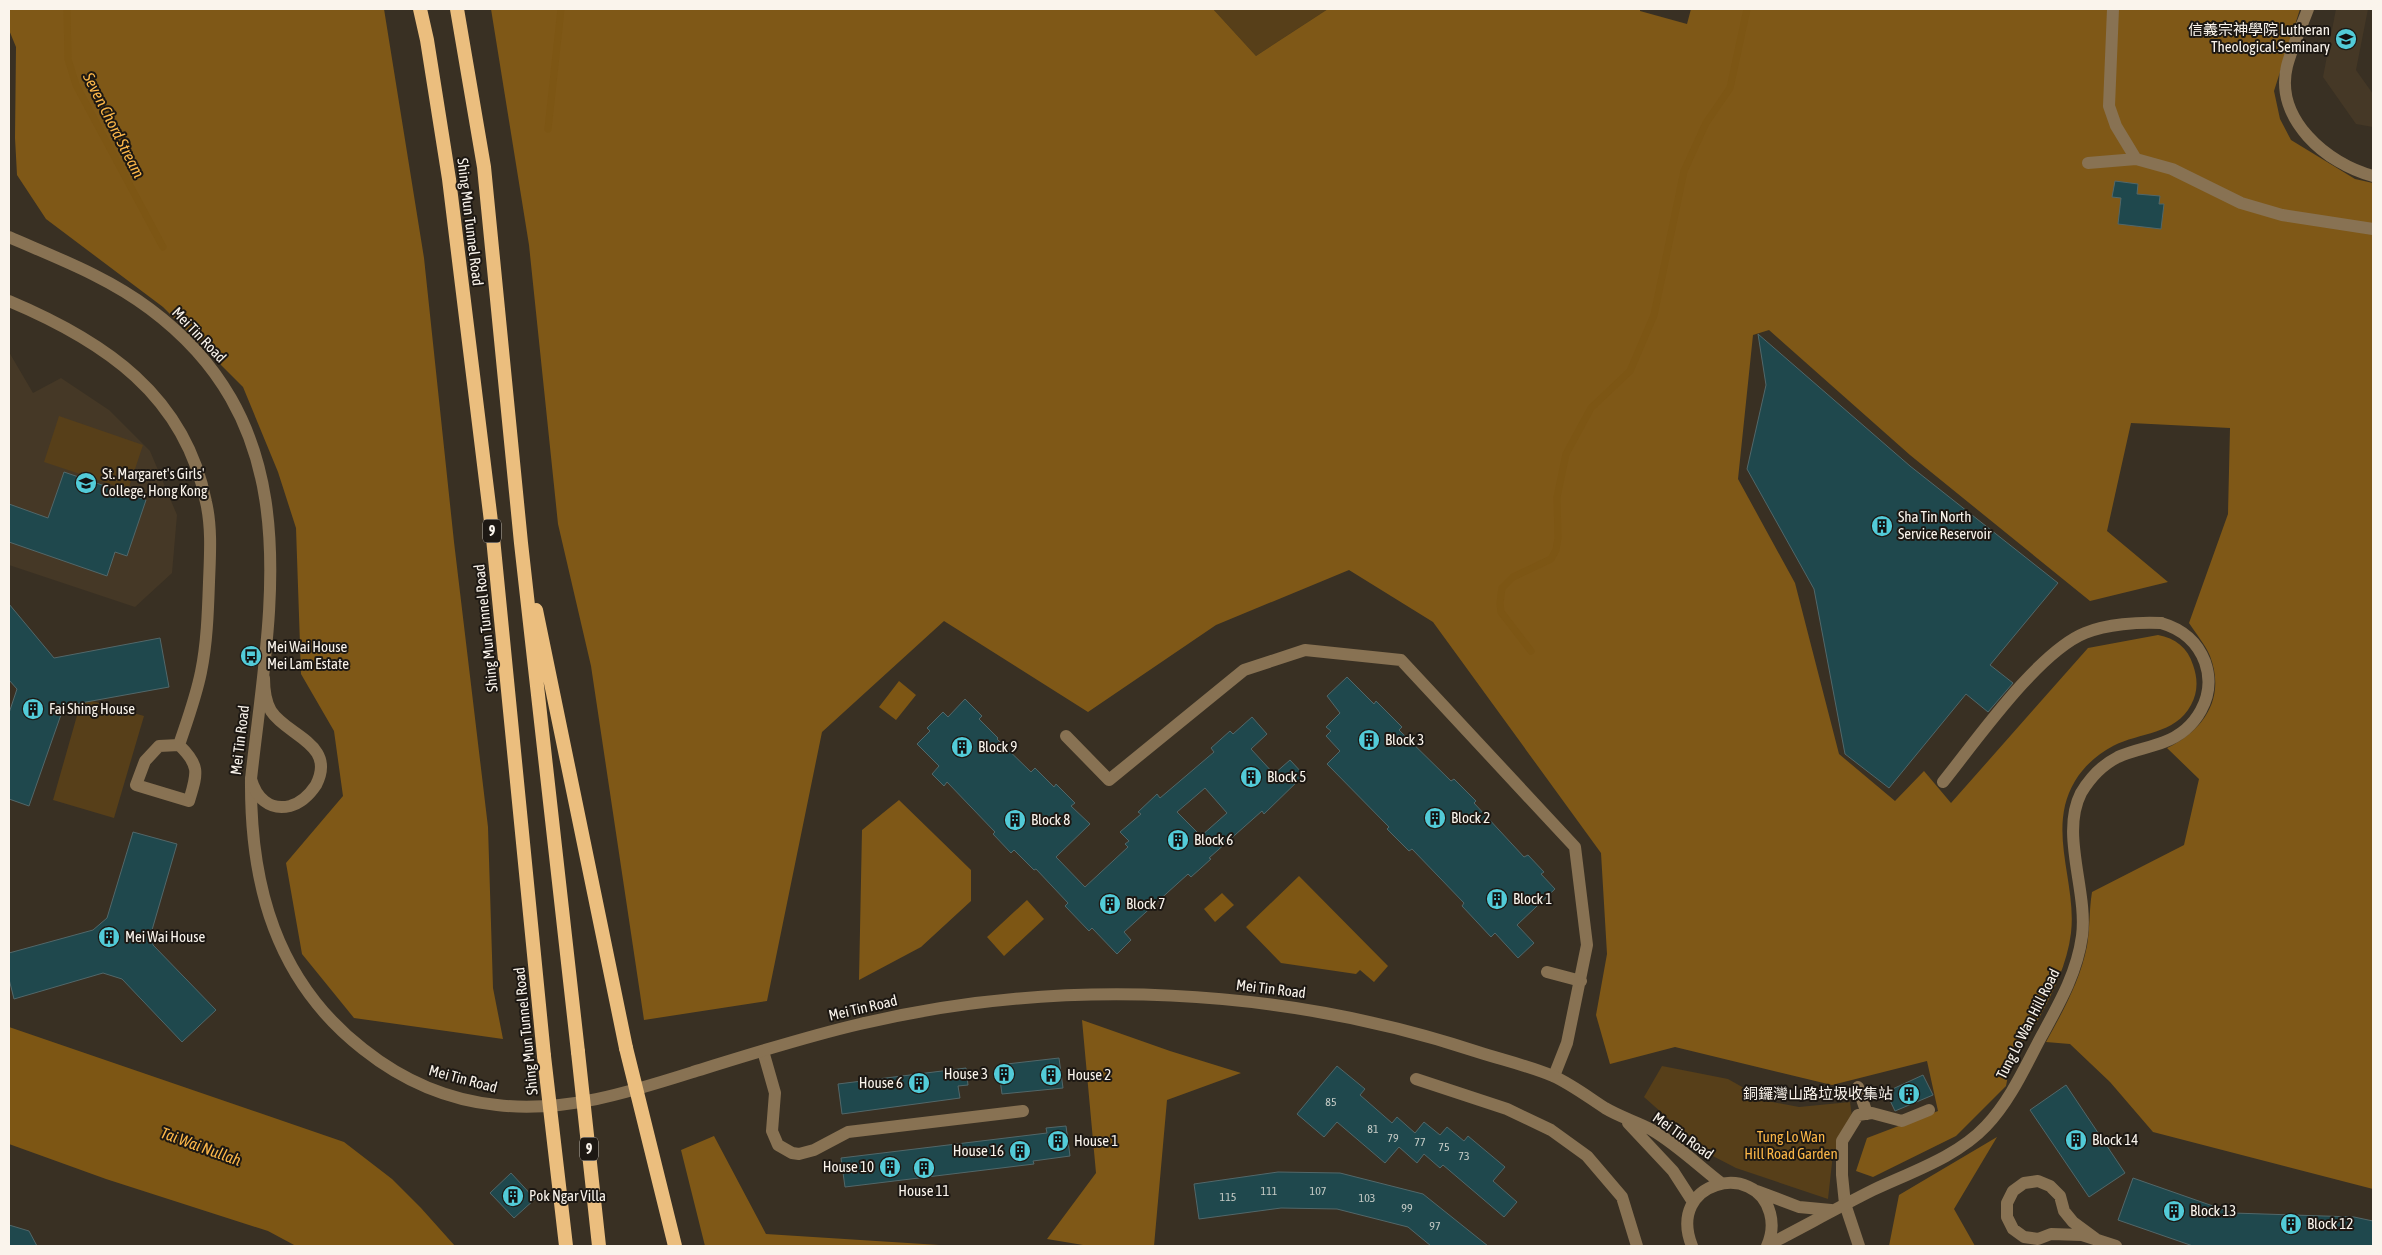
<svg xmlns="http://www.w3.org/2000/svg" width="2382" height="1255" font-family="'Asap Condensed','Noto Sans TC',sans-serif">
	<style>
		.built { fill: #453826 }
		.green { fill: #573f19 }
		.forest { fill: #7f5817 }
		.water { fill: #7d5614 }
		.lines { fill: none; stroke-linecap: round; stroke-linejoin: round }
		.stream { stroke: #7d5614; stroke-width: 7 }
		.building { fill: #1f484d; stroke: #526769; fill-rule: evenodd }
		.service { stroke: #887253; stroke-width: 12 }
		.minor { stroke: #887253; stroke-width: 12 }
		.tertiary { stroke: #887253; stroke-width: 12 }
		.trunk { stroke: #ebbe7e; stroke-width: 14 }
		.trunk-bridge { stroke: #ebbe7e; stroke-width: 14 }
		.labels { text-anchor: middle; stroke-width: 4; stroke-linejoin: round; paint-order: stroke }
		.number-label { font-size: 12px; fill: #c3c9c4 }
		.shield { fill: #1d1813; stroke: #b8b2ab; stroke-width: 1 }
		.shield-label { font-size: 14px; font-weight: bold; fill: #faf4ec }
		.poi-label { font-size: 15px; fill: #faf4ec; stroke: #1d1813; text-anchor: start }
		.street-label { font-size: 15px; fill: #faf4ec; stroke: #1d1813 }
		.park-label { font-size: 15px; fill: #fbb647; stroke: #1d1813 }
		.water-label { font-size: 16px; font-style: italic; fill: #fdb84a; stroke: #1d1813 }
	</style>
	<rect width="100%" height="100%" fill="#393023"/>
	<path class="built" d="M2336 9H2368L2356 70 2373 94V127L2356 124 2323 77Z
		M9 352 33 393 61 378 109 410 150 451 177 515 172 573 135 607 9 565Z"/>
	<path class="green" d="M1213 9H1328L1256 56Z
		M59 416 143 445 128 490 44 462Z
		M82 698 144 716 114 818 53 800Z
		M1662 1066 1728 1079 1767 1101 1799 1107 1850 1102C1854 1130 1856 1134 1833 1154L1828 1199 1736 1168 1707 1153 1644 1097Z"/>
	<path class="forest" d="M9 9H384L424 258 454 542 488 827 493 988 503 1039 354 1018 302 954 286 863 343 796 334 731 301 674 296 528 278 472 243 387 163 307 46 219 17 175 15 138 16 47 9 30Z
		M491 9H1213L1256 56 1328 9H1640V11L1687 24 1691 9H2300L2274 91 2280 119 2291 140 2355 179 2373 183V1189L2153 1132 2110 1082 2070 1044 2046 1042C2063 1011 2080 981 2087 946 2090 928 2089 910 2092 892L2184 845 2199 779 2167 748C2204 730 2226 698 2210 656 2205 644 2196 634 2189 623L2228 514 2230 428 2131 423 2107 531 2168 582 2090 601 1910 455 1769 330 1753 335 1738 479 1795 583 1839 754 1895 801 1924 771 1951 803 2088 648 2158 635C2175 638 2188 648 2193 665 2198 679 2198 692 2191 705 2175 735 2140 732 2113 746 2098 754 2084 766 2075 781 2046 829 2077 882 2071 933 2066 973 2045 1007 2026 1041L2015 1040 2006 1086 1956 1136 1873 1177 1856 1171 1867 1138 1938 1111 1927 1061 1832 1085 1675 1047 1610 1064 1596 1015 1607 954 1601 853 1433 622 1349 570 1216 625 1088 712 944 621 822 732 767 1001 644 1020 591 666 558 524 529 245Z
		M899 800 971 870V901L921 947 859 980 862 830Z
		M1082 1020 1170 1051 1241 1073 1167 1100 1154 1246H1089L1047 1239 1096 1173Z
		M714 1136 766 1234 955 1246H705L681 1150Z
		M1997 1137 1954 1209 1975 1246H1889L1899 1195Z"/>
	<path class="water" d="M899 681 916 695 896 720 879 707Z
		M1299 876 1388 966 1374 982 1360 970 1356 974 1281 963 1246 927Z
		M1222 893 1234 905 1215 922 1204 909Z
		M1027 900 1044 919 1004 956 987 937Z
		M9 1027 344 1142 392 1179 421 1208 455 1246H296L268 1231 106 1179 9 1144Z"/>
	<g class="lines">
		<path class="stream" d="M67 9 68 59 76 85 163 247
			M548 129 561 9
			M1531 651 1501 612 1500 603 1502 588 1513 577 1551 559 1556 550 1558 538 1557 497 1566 454 1591 408 1630 371 1654 315 1684 171 1706 123 1730 88 1747 9"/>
	</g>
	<path class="building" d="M2115 181 2138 184 2137 194 2160 196 2159 204H2164L2161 229 2118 224 2121 198 2112 197Z
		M1758 334 1910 466 2058 583 1990 665 2013 683 1988 712 1966 694 1889 788 1845 754 1814 589 1747 469 1766 385Z
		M64 472 146 500 127 556 115 552 107 576 9 542V504L48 518Z
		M9 604 54 658 160 638 169 687 64 706 29 806 9 799V713L17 689 9 680Z
		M1347 677 1374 704 1376 701 1402 727 1399 730 1451 781 1454 779 1476 801 1474 803 1524 857 1528 855 1544 872 1541 874 1555 889 1517 925 1534 943 1518 958 1495 933 1491 937 1462 906 1464 903 1439 877 1412 849 1409 851 1387 829 1389 827 1327 764 1340 751 1326 736 1331 731 1326 727 1340 713 1327 696Z
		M965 699 982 716 979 719 998 738 997 739 1031 772 1035 768 1054 787 1056 784 1075 803 1071 806 1090 824 1056 857 1085 887 1128 847 1125 844 1129 841 1120 832 1141 814 1138 812 1157 794 1160 798 1180 781 1214 752 1211 748 1230 731 1233 734 1252 717 1267 734 1251 749 1274 774 1290 760 1304 775 1264 814 1262 811 1209 858 1211 859 1191 877 1188 874 1124 932 1131 940 1117 954 1092 928 1089 931 1065 906 1068 903 1036 869 1034 870 1014 850 1011 853 993 834 995 832 947 782 944 786 932 774 939 766 917 744 930 731 927 728 943 712 948 717ZM1205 788 1227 813 1201 836 1177 812Z
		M133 832 177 844 152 930 153 945 216 1010 182 1042 122 979 103 973 14 999 9 979V953L93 930 107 918Z
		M1059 1058 1063 1088 1002 1094 998 1065Z
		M1337 1066 1365 1089 1360 1095 1392 1123 1397 1117 1415 1133 1424 1122 1440 1135 1447 1127 1464 1141 1468 1136 1505 1167 1493 1181 1517 1202 1504 1217 1443 1165 1440 1168 1424 1154 1417 1163 1399 1147 1385 1163 1337 1122 1324 1137 1297 1114Z
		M966 1068 968 1085 958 1086 960 1098 842 1114 838 1084Z
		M1923 1075 1933 1095 1895 1111 1886 1092Z
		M2066 1085 2125 1173 2089 1197 2030 1110Z
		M1066 1126 1070 1156 1033 1161 1034 1164 845 1187 841 1158 1047 1133 1046 1128Z
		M1278 1172 1340 1173 1423 1194 1488 1246H1431L1408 1227 1337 1209 1281 1208 1199 1219 1194 1184Z
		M511 1173 535 1199 514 1218 490 1193Z
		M2133 1178 2233 1213 2354 1217 2373 1221V1246H2193L2118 1220Z
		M9 1225 29 1231 37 1246H9Z"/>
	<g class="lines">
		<path class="service" d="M2113 9 2109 106 2116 126 2136 159
			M2088 163 2136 159 2172 169 2241 203 2282 215 2373 229
			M9 301C104 341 185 395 206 502 212 528 210 556 209 582 208 611 207 643 201 672 196 697 187 721 179 745
			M1066 736 1109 780 1244 670 1305 650 1401 660 1575 847 1587 945 1567 1043 1554 1076
			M179 745C201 766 197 774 189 801L136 785 145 761 159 746Z
			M1943 782C1976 741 2038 652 2085 633 2107 624 2138 622 2161 623
			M1547 972 1581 981
			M763 1051 775 1093 772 1131 778 1145 792 1153 799 1154 814 1150 848 1132 1023 1111
			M1416 1079 1507 1109 1551 1130 1587 1156 1622 1197 1637 1246
			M1858 1087 1867 1114
			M2096 1239 2073 1222 2064 1211 2060 1196 2050 1186 2038 1181 2024 1183 2013 1191 2007 1203V1217L2013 1229 2024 1237 2038 1239 2051 1234 2082 1235 2116 1246
			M1859 1246 1845 1204 1842 1175V1141L1858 1115 1872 1113 1902 1121 1929 1110"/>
		<path class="minor" d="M2308 9C2301 28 2292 47 2287 66 2274 119 2327 164 2373 176
			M251 779C250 885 276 981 363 1049 402 1080 447 1100 497 1105 564 1113 630 1092 693 1072 748 1055 804 1037 860 1024 1063 976 1281 987 1478 1052 1503 1060 1529 1066 1553 1076 1571 1084 1588 1097 1605 1108 1620 1117 1637 1122 1652 1130 1676 1144 1699 1166 1721 1183
			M1628 1123 1673 1171 1693 1202
			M1757 1191 1799 1207 1831 1210
			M1768 1245C1803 1227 1837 1208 1873 1190 1911 1172 1957 1157 1986 1126 2010 1101 2025 1067 2041 1037 2059 1004 2077 973 2082 936 2088 891 2060 834 2081 793 2090 778 2102 765 2118 757 2133 750 2149 748 2164 742 2196 730 2217 696 2205 662 2197 641 2182 629 2161 623
			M1692 1246C1666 1181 1756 1160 1770 1213 1773 1224 1772 1235 1767 1246"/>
		<path class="tertiary" d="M9 237C57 258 108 277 150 309 312 430 270 606 251 779 256 797 269 811 290 806 301 803 310 794 316 785 337 744 287 736 271 711 265 701 264 690 264 678"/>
		<path class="trunk" d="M420 9 427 40 449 179 493 538 544 1056
			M457 9 484 167 521 543 578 1052
			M536 610 626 1048"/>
		<path class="trunk-bridge" d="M626 1048 675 1246
			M578 1052 599 1246
			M544 1056 566 1246"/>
	</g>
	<defs>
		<g id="university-disc" transform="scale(1.125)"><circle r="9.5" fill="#52cbd8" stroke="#1d1813"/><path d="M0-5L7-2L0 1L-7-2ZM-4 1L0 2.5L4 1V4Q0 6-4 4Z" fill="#111"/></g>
		<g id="school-disc" transform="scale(1.125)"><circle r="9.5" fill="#52cbd8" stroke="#1d1813"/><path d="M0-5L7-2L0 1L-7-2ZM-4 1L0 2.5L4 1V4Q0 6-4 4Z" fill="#111"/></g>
		<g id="building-disc" transform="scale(1.125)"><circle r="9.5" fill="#52cbd8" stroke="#1d1813"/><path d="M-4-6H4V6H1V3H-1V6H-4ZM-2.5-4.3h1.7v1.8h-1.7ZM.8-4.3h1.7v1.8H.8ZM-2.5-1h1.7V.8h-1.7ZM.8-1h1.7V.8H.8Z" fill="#111"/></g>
		<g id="bus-disc" transform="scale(1.125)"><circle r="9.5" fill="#52cbd8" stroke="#1d1813"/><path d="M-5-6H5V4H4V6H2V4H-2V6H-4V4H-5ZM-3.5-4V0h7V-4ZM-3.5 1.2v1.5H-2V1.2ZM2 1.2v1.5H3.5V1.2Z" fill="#111"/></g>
	</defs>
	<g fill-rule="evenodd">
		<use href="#university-disc" x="2346" y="39"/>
		<use href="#school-disc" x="86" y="483"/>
		<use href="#building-disc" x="1882" y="526"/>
		<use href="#bus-disc" x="251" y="656"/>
		<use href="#building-disc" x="33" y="709"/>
		<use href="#building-disc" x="1369" y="740"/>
		<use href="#building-disc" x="962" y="747"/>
		<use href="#building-disc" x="1251" y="777"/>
		<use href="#building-disc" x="1435" y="818"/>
		<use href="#building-disc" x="1015" y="820"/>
		<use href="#building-disc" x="1178" y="840"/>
		<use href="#building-disc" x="1497" y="899"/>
		<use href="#building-disc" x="1110" y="904"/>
		<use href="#building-disc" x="109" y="937"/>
		<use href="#building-disc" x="1004" y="1074"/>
		<use href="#building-disc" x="1051" y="1075"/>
		<use href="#building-disc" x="919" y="1083"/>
		<use href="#building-disc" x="1909" y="1094"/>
		<use href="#building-disc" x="2076" y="1140"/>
		<use href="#building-disc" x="1058" y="1141"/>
		<use href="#building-disc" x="1020" y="1151"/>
		<use href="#building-disc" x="890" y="1167"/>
		<use href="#building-disc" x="924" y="1168"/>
		<use href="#building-disc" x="513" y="1196"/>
		<use href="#building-disc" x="2174" y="1211"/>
		<use href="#building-disc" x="2291" y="1224"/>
	</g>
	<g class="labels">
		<g class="number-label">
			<text x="1331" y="1106">85</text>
			<text x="1373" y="1133">81</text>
			<text x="1393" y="1142">79</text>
			<text x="1420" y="1146">77</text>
			<text x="1444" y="1151">75</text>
			<text x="1464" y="1160">73</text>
			<text x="1269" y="1195">111</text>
			<text x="1318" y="1195">107</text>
			<text x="1228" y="1201">115</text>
			<text x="1367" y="1202">103</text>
			<text x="1407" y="1212">99</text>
			<text x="1435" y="1230">97</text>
		</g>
		<g class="shield">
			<rect x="483" y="519.5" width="18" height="23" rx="4"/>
			<rect x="580" y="1137.5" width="18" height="23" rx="4"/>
		</g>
		<g class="shield-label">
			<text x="492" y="536">9</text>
			<text x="589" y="1154">9</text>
		</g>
		<g class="poi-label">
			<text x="2330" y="35" text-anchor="end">信義宗神學院 Lutheran<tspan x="2330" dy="17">Theological Seminary</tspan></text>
			<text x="102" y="479">St. Margaret's Girls'<tspan x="102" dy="17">College, Hong Kong</tspan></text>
			<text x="1898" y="522">Sha Tin North<tspan x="1898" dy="17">Service Reservoir</tspan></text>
			<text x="267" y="652">Mei Wai House<tspan x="267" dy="17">Mei Lam Estate</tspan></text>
			<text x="49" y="714">Fai Shing House</text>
			<text x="1385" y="745">Block 3</text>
			<text x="978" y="752">Block 9</text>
			<text x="1267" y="782">Block 5</text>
			<text x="1451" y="823">Block 2</text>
			<text x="1031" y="825">Block 8</text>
			<text x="1194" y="845">Block 6</text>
			<text x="1513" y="904">Block 1</text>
			<text x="1126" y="909">Block 7</text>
			<text x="125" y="942">Mei Wai House</text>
			<text x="988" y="1079" text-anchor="end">House 3</text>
			<text x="1067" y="1080">House 2</text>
			<text x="903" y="1088" text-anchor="end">House 6</text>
			<text x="1893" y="1099" text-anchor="end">銅鑼灣山路垃圾收集站</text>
			<text x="2092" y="1145">Block 14</text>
			<text x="1074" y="1146">House 1</text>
			<text x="1004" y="1156" text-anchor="end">House 16</text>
			<text x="874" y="1172" text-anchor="end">House 10</text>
			<text x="924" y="1196" text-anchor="middle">House 11</text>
			<text x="529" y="1201">Pok Ngar Villa</text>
			<text x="2190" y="1216">Block 13</text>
			<text x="2307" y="1229">Block 12</text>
		</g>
		<g class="street-label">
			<text transform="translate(470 222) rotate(83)" y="5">Shing Mun Tunnel Road</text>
			<text transform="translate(199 335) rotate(46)" y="5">Mei Tin Road</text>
			<text transform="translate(486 628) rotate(-96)" y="5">Shing Mun Tunnel Road</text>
			<text transform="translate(240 740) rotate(-83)" y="5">Mei Tin Road</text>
			<text transform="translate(1271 989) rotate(7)" y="5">Mei Tin Road</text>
			<text transform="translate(863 1008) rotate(-13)" y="5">Mei Tin Road</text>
			<text transform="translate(2028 1024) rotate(-63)" y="5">Tung Lo Wan Hill Road</text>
			<text transform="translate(526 1031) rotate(-96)" y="5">Shing Mun Tunnel Road</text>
			<text transform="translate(463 1079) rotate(15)" y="5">Mei Tin Road</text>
			<text transform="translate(1683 1136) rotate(35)" y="5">Mei Tin Road</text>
		</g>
		<g class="park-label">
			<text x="1791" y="1142">Tung Lo Wan<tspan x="1791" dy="17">Hill Road Garden</tspan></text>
		</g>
		<g class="water-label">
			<text transform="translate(114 125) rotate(63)" y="6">Seven Chord Stream</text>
			<text transform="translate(201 1146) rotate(20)" y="6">Tai Wai Nullah</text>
		</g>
	</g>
	<rect width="2382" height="1255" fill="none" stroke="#faf4ec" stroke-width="20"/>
</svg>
